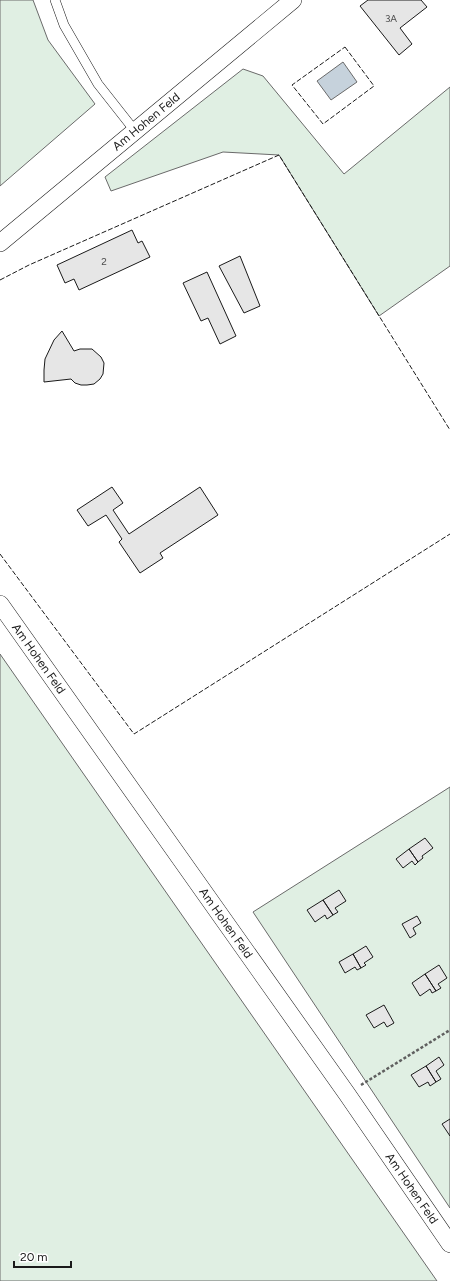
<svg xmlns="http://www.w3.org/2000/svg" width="450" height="1281" font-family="Figtree,sans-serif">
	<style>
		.green { fill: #e0efe3; stroke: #6a6a6a }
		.water { fill: #c6d2dc; stroke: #6a6a6a }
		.building { fill: #e6e6e6; stroke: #1a1a1a }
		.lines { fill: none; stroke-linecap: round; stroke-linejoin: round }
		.service-casing { stroke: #1a1a1a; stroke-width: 10 }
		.minor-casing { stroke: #1a1a1a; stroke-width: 18 }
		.path { stroke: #5f5f5f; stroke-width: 2.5; stroke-dasharray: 3 2; stroke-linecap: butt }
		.service { stroke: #fff; stroke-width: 9 }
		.minor { stroke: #fff; stroke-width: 17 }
		.fence { stroke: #1a1a1a; stroke-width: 1; stroke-dasharray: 5 2; stroke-linecap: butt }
		.labels { text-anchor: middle; stroke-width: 3; stroke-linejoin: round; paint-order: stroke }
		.number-label { font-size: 10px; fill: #4d4d4d }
		.street-label { font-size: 12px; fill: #1a1a1a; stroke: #fff }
	</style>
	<rect width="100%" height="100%" fill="#fff"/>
	<path class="green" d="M0 0H33L48 40 95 104 0 186Z
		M243 69 263 76 344 174 450 87V266L379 316 279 155 223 152 111 191 105 177Z
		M0 654 437 1281H0Z
		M450 787V1208L253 912Z"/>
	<path class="water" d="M343 62 357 82 331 100 317 81Z"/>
	<path class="building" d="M368 0H421L427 7 400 28 412 44 399 55 360 6Z
		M132 230 138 243 142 241 150 257 79 290 74 279 65 283 57 265Z
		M240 256 260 306 244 313 219 266Z
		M207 272 236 336 220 344 208 318 201 321 183 283Z
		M62 331 74 351 80 349H92L101 357 104 363 103 374 100 379 94 384 87 385H81L75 383 71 379 44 382V370L45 359 54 340Z
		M112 487 123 503 113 510 129 534 200 487 218 515 160 553 163 558 140 573 119 542 122 539 106 515 88 526 77 510Z
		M425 838 433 848 422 856 423 858 418 862 409 849Z
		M409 849 418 862 415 865 412 861 403 868 396 859Z
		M339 890 346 901 335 908 338 912 333 915 323 900Z
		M323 900 333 915 327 919 325 915 315 922 307 910Z
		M417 916 421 923 413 928 416 934 410 938 402 924Z
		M366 946 373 957 364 963 366 965 361 968 353 954Z
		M353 954 361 968 357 970 355 967 345 973 339 962Z
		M439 965 447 978 438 984 441 988 436 991 425 974Z
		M425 974 436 991 432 993 430 989 420 996 412 983Z
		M384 1005 394 1023 387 1027 384 1022 374 1028 366 1015Z
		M439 1057 444 1065 436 1071 441 1079 436 1082 426 1066Z
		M426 1066 436 1082 430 1086 428 1082 419 1087 411 1075Z
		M450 1119V1136L442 1124Z"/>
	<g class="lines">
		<g class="service-casing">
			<path id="service" d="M55 0 64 25 98 84 135 131"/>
		</g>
		<g class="minor-casing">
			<g id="minor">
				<path id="s1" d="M0 243 293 0"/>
				<path id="s2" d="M0 604 347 1094 450 1244"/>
			</g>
		</g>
		<path class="path" d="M361 1085 450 1030"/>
		<use href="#service" class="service"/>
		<use href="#minor" class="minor"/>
		<path class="fence" d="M345 47 374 86 323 124 292 85Z
			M0 280 29 265 279 155 450 430
			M0 554 134 734 450 534"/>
	</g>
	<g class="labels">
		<g class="number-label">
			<text x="391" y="22">3A</text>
			<text x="104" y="265">2</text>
		</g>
		<g class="street-label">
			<text dy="4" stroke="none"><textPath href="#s1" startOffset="190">Am Hohen Feld</textPath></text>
			<text dy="4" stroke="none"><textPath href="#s2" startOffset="67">Am Hohen Feld</textPath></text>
			<text dy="4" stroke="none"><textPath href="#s2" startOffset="391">Am Hohen Feld</textPath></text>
			<text dy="4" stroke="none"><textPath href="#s2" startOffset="715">Am Hohen Feld</textPath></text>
		</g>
	</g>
	<path d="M14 1261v6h57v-6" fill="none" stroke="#1a1a1a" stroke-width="2"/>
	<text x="20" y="1261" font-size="12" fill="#1a1a1a" stroke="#ffffff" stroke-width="3" paint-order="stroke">20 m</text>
</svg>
